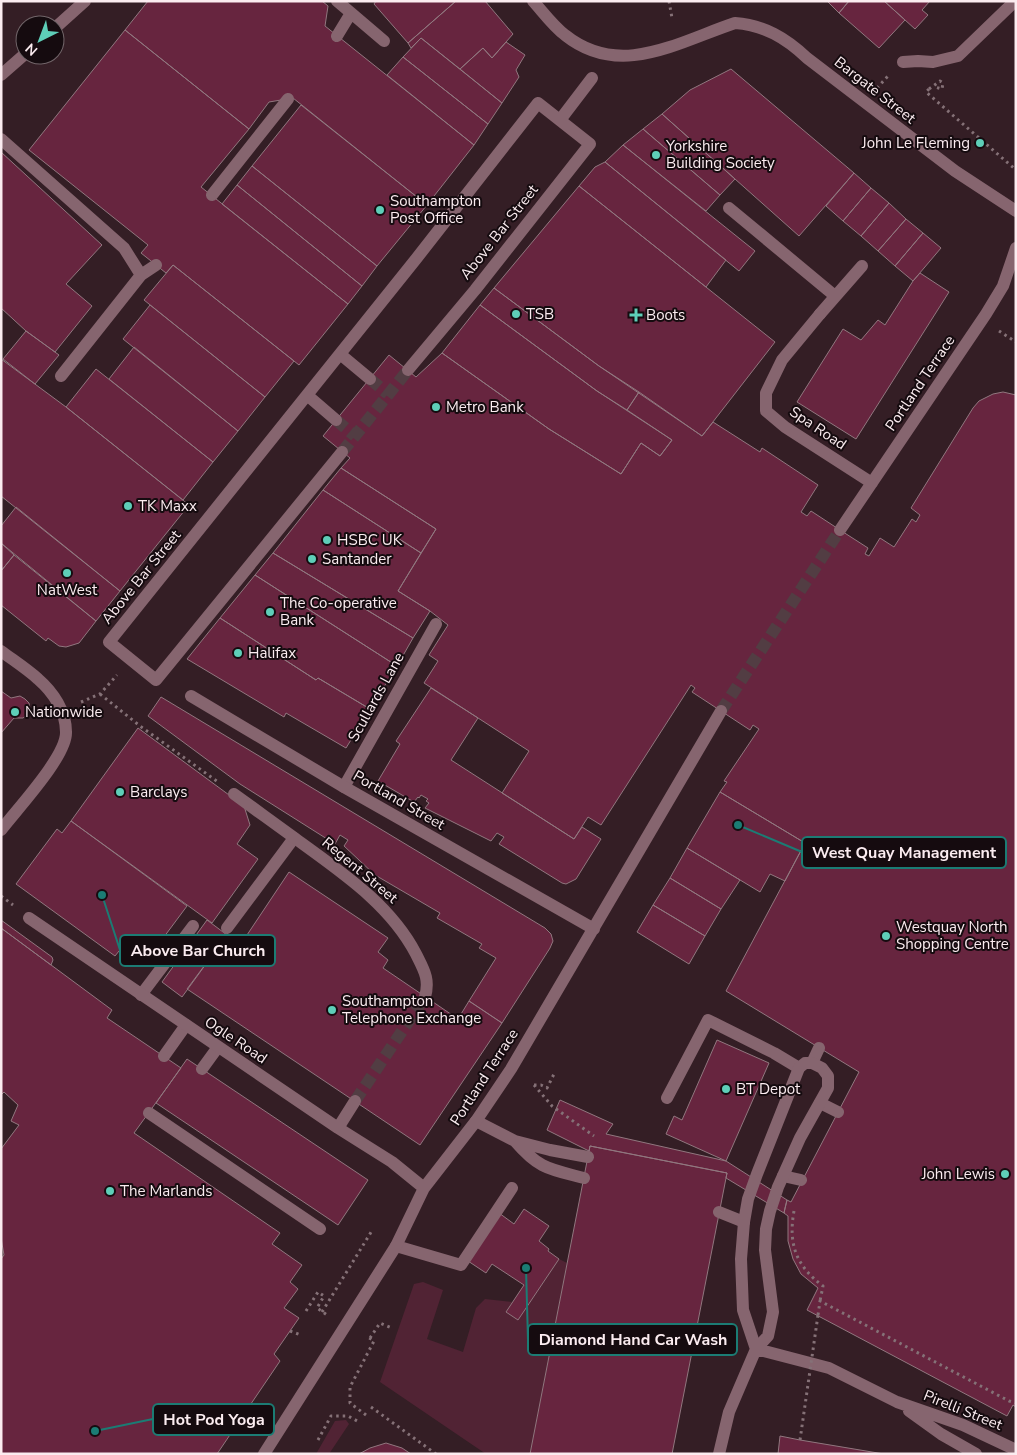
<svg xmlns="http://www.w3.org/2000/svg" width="1017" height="1455" font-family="'Nunito Sans',sans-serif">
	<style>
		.green { fill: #512334 }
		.building { fill: #67253f; stroke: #91777f }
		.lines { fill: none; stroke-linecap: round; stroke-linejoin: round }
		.pedestrian-tunnel { stroke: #523d43; stroke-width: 12; stroke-dasharray: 12 6; stroke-linecap: butt }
		.minor-tunnel { stroke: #523d43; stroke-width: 12; stroke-dasharray: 12 6; stroke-linecap: butt }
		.path { stroke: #857177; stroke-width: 3; stroke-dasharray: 2.5 4; stroke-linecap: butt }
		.service { stroke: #86656f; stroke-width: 12 }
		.pedestrian { stroke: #86656f; stroke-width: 12 }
		.minor { stroke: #86656f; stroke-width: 12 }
		.path-bridge { stroke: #857177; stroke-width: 3; stroke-dasharray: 2.5 4; stroke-linecap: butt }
		.poi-dot { fill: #5eceb8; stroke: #150b0f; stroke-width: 2 }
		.labels { text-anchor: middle; stroke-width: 4; stroke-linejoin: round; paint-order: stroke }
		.street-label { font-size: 15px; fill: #fbecf0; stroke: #150b0f }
		.poi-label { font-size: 15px; fill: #fbecf0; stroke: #150b0f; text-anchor: start }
		.leader { fill: none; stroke: #1b7c74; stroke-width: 2 }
		.callout-dot { fill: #1b7c74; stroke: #150b0f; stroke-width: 2 }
		.callout { fill: #150b0f; stroke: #1b7c74; stroke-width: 2 }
		.callout-label { font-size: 16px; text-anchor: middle; font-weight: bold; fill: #fbecf0 }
	</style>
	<rect width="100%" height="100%" fill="#341e25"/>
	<path class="green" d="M559 1259 567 1263 530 1454H486L380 1382 414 1284 423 1282 443 1290 427 1339 463 1352 476 1308 485 1299 512 1302 506 1312 518 1320Z
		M346 1420 349 1424 329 1454H316L335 1421Z"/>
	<path class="building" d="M148 1H322L328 6 325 26 474 145 427 205 293 98 269 102 249 129 125 30Z
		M376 1H456L408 43 374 4Z
		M456 1H485L513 34 492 58 483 48 460 69 421 38 411 48 408 43Z
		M827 1H849L839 13Z
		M849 1H884L905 20 879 48 839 13Z
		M884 1H930L922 10 928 15 915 29Z
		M125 30 249 129 201 187 348 304 299 365 173 265 166 273 141 253 148 245 29 150Z
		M421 38 502 103 488 124 403 57Z
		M506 42 525 55 516 70 519 77 502 103 460 69 483 48 492 58Z
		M403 57 488 124 474 145 387 75Z
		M731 69 854 173 799 236 662 114 690 90Z
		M301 105 427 205 377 266 252 166Z
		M662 114 735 179 720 195 643 129Z
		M643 129 720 195 706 211 623 145Z
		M623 145 755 251 739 271 605 162Z
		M1 152 102 245 66 284 92 306 55 352 26 331 1 308Z
		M605 162 726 260 706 287 579 186 595 167Z
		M252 166 377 266 362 286 237 185Z
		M854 173 871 188 843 221 826 206Z
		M237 185 362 286 348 304 222 204Z
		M579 186 775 342 702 436 599 366 494 288Z
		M871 188 889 203 861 236 843 221Z
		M889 203 906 219 878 251 861 236Z
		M906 219 923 233 895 266 878 251Z
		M923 233 941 248 913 281 895 266Z
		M173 265 294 361 265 397 144 300Z
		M920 273 949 292 856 439 797 402 843 329 861 340 878 320 885 325 913 281Z
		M494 288 599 366 639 392 627 410 597 391 480 305Z
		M150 305 265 397 238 431 123 339Z
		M480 305 597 391 672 440 660 456 641 443 621 474 549 429 442 353Z
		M26 331 59 355 35 384 3 359Z
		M134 347 238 431 213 462 109 379Z
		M442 353 549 429 621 474 641 443 660 456 672 440 627 410 639 392 702 436 713 422 760 452 762 448 818 485 801 512 807 516 811 511 840 530 868 548 865 554 869 556 880 538 894 547 912 519 916 522 920 515 911 508 973 408 979 401 993 394 1003 392 1016 395V1407L1013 1405 1007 1416 807 1310 818 1288 801 1274 793 1259 788 1241V1216L784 1213 785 1208 787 1200 791 1202 859 1072 726 991 805 843 720 792 727 782 724 781 759 729 753 725 750 730 692 692 695 688 691 685 601 825 588 817 574 839 502 793 529 751 424 683 438 661 429 655 448 625 430 611 398 591 436 529 341 468 350 458 323 436 389 355 416 377Z
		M1 359 66 407 189 505 120 591 1 496Z
		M96 369 213 462 183 500 66 407Z
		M341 468 436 529 421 553 323 490Z
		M323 490 421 553 398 591 430 611 413 638 273 553Z
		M16 507 120 591 96 621 1 543V526Z
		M1 543 14 555 1 571Z
		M273 553 413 638 397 666 255 575Z
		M14 555 96 621 79 643 66 647 59 646 48 638 46 641 1 605V571Z
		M255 575 397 666 370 709 318 678 316 680 220 618Z
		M220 618 316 680 318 678 370 709 346 748 286 713 284 717 187 659Z
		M431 688 478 718 451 760 574 839 582 827 601 839 576 879 566 884 562 883 499 844 504 837 497 833 491 841 425 808 429 803 426 801 428 799 421 795 419 798 418 797 414 802 378 781 400 744 396 741Z
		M1 691 11 698 20 696 25 699 29 703 30 709 27 715 23 718H14L1 733Z
		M161 697 545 928 551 934 553 941 550 948 502 1023 469 1001 496 958 479 948 482 944 437 918 440 913 375 875 344 846 348 840 340 835 335 844 240 784 148 716Z
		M138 728 244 806 250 825 237 844 258 859 212 923 71 821Z
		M720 792 805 843 785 881 770 874 760 892 687 848Z
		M71 821 187 906 155 949 152 947 139 966 119 951 115 956 16 884 57 829 62 833Z
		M687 848 740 880 721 909 670 878Z
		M289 872 388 938 378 952 388 960 383 968 458 1019 469 1001 502 1023 420 1145 187 989 225 938 239 947Z
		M670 878 721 909 705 936 653 905Z
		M653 905 705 936 689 964 637 932Z
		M1 920 52 957 53 960 51 965 1 928Z
		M207 920 227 935 182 997 162 982Z
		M1 928 112 1010 107 1018 181 1068 134 1133 280 1233 272 1244 302 1265 290 1282 298 1289 284 1308 299 1318 274 1354 280 1361 217 1454H1V1259L4 1255 1 1238V1149L19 1125 11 1121 18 1105 4 1092 1 1095Z
		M717 1040 769 1063 726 1161 666 1134 674 1116 682 1120Z
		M187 1059 368 1180 338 1225 156 1103Z
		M560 1100 613 1124 606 1134 726 1161 787 1200 784 1213 726 1178 727 1173 590 1146 589 1151 547 1130Z
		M590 1146 727 1173 672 1454H530Z
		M524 1209 549 1226 539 1241 549 1249 548 1251 559 1259 518 1320 506 1312 524 1285 492 1264 486 1273 468 1261 499 1213 514 1224Z
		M780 1436 800 1440 884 1454H778Z
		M386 1443 402 1448 411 1454H359L370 1448Z"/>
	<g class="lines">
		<path class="pedestrian-tunnel" d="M370 379 388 394
			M336 420 355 436
			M342 452 408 370"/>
		<path class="minor-tunnel" d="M721 711 840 530
			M355 1101 425 997"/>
		<path class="path" d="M669 1 672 18
			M877 88 888 76
			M929 89 926 92 1016 170
			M999 331 1016 342
			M100 694 140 726 218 782
			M81 702 100 694 117 675
			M1 896 13 905
			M534 1085 552 1106 594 1136
			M534 1085H541L547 1088 554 1074
			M794 1211C788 1244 796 1266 823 1286L820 1301
			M306 1311 318 1292 324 1296 317 1308 327 1315
			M322 1312 373 1229
			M818 1315 820 1301 1009 1401 1016 1403
			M290 1331 301 1335
			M370 1338 380 1323 392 1328
			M371 1407 436 1454
			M366 1415 350 1403V1387L374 1341 366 1336
			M318 1440 331 1416H348L359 1422"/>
		<path class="service" d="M337 1 384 41
			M337 36 351 13
			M903 62 918 61 933 62 958 56 1015 1
			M1 139 124 248 141 275 61 376
			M212 195 288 99
			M729 208 835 296
			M141 275 156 265
			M820 314 862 266
			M344 787 436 624
			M227 928 294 838
			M141 995 193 926
			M164 1056 186 1025
			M812 1063 819 1048
			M202 1069 218 1047
			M667 1098 708 1020 774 1053 799 1068
			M820 1103 838 1112
			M149 1113 320 1229
			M476 1121 515 1141 550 1150 588 1157
			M515 1141C539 1169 549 1169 584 1178
			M783 1176 801 1180
			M719 1212 744 1222
			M396 1246 461 1265 512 1188"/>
		<path class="pedestrian" d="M560 120 592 78
			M340 354 370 379
			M307 395 336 420
			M342 452 156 680 109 642 416 259 538 103 590 144 475 290 408 370"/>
		<path class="minor" d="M533 1C543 12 553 26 565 35 620 79 678 42 735 23 764 25 786 38 807 58L955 171 1016 211
			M55 28 85 1
			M1 75 25 54
			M820 314 782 360 766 393V411L785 427 872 483
			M840 530 986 314 1003 286 1016 248
			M1 651C13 660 27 669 38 679 53 692 66 711 66 732 67 756 17 809 1 830
			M191 696 344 787 594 929
			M234 794C255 809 275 824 296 839 341 872 390 904 416 954 424 970 430 979 425 997
			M29 918 338 1128 392 1162 424 1188
			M338 1128 355 1101
			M756 1349 829 1368 897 1402 963 1425 1016 1450
			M909 1411 941 1434 976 1454
			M264 1454 396 1246 424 1188 476 1121 511 1069 721 711
			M719 1454 729 1412 756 1349 768 1336 773 1312 765 1250 766 1229 770 1211 778 1187 800 1138 828 1088V1076L822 1068 812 1063H805L799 1068 757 1174 748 1199 744 1222 741 1259 743 1310 756 1349"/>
		<path class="path-bridge" d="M929 89 940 81 943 83 942 89 935 87
			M800 1440 818 1315"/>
	</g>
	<g class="poi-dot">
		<circle cx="980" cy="143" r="5"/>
		<circle cx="656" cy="155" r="5"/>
		<circle cx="380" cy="210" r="5"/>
		<circle cx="516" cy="314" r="5"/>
		<path d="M633.5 307.5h5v5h5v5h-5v5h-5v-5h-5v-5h5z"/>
		<circle cx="436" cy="407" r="5"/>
		<circle cx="128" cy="506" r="5"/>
		<circle cx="327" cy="540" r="5"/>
		<circle cx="312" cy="559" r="5"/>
		<circle cx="67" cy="573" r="5"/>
		<circle cx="270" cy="612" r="5"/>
		<circle cx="238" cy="653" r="5"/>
		<circle cx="15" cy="712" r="5"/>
		<circle cx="120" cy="792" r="5"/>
		<circle cx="886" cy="936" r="5"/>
		<circle cx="332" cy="1010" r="5"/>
		<circle cx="726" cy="1089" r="5"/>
		<circle cx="1005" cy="1174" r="5"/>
		<circle cx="110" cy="1191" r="5"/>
	</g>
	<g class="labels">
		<g class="street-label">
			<text transform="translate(875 90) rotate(38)" y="5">Bargate Street</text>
			<text transform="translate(499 232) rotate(-52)" y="5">Above Bar Street</text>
			<text transform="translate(920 383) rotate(-56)" y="5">Portland Terrace</text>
			<text transform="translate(818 428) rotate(34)" y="5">Spa Road</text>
			<text transform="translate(141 577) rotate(-51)" y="5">Above Bar Street</text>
			<text transform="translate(376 697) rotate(-61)" y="5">Scullards Lane</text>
			<text transform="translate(399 800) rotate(30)" y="5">Portland Street</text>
			<text transform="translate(360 870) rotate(40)" y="5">Regent Street</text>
			<text transform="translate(236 1040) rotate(34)" y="5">Ogle Road</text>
			<text transform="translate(484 1077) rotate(-57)" y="5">Portland Terrace</text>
			<text transform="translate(963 1410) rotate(22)" y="5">Pirelli Street</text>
		</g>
		<g class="poi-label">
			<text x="970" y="148" text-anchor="end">John Le Fleming</text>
			<text x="666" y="151">Yorkshire<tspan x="666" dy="17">Building Society</tspan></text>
			<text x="390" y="206">Southampton<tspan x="390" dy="17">Post Office</tspan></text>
			<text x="526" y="319">TSB</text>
			<text x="646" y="320">Boots</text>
			<text x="446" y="412">Metro Bank</text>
			<text x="138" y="511">TK Maxx</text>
			<text x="337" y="545">HSBC UK</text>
			<text x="322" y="564">Santander</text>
			<text x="67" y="595" text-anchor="middle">NatWest</text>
			<text x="280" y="608">The Co-operative<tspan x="280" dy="17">Bank</tspan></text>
			<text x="248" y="658">Halifax</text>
			<text x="25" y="717">Nationwide</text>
			<text x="130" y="797">Barclays</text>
			<text x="896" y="932">Westquay North<tspan x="896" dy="17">Shopping Centre</tspan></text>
			<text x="342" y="1006">Southampton<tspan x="342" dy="17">Telephone Exchange</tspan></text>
			<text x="736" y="1094">BT Depot</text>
			<text x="995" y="1179" text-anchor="end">John Lewis</text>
			<text x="120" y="1196">The Marlands</text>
		</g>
	</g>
	<path class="leader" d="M738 825L802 852M102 895L120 950M526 1268L528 1340M95 1431L153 1419"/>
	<g class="callout-dot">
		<circle cx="738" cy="825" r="5"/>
		<circle cx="102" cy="895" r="5"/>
		<circle cx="526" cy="1268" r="5"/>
		<circle cx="95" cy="1431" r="5"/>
	</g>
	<g class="callout">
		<rect x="802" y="837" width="204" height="31" rx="5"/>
		<rect x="120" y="935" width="155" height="31" rx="5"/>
		<rect x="528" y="1324" width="209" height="31" rx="5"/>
		<rect x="153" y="1404" width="121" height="31" rx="5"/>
	</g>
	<g class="callout-label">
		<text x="904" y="858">West Quay Management</text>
		<text x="198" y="956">Above Bar Church</text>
		<text x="633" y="1345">Diamond Hand Car Wash</text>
		<text x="214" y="1425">Hot Pod Yoga</text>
	</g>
	<rect width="1017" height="1455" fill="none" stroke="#fbecf0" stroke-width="5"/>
	<g transform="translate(40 40) rotate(222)"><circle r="24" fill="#150b0f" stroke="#716569"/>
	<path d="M0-4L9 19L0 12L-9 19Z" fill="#5eceb8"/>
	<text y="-8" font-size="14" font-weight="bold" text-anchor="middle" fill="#fbecf0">N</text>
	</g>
</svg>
